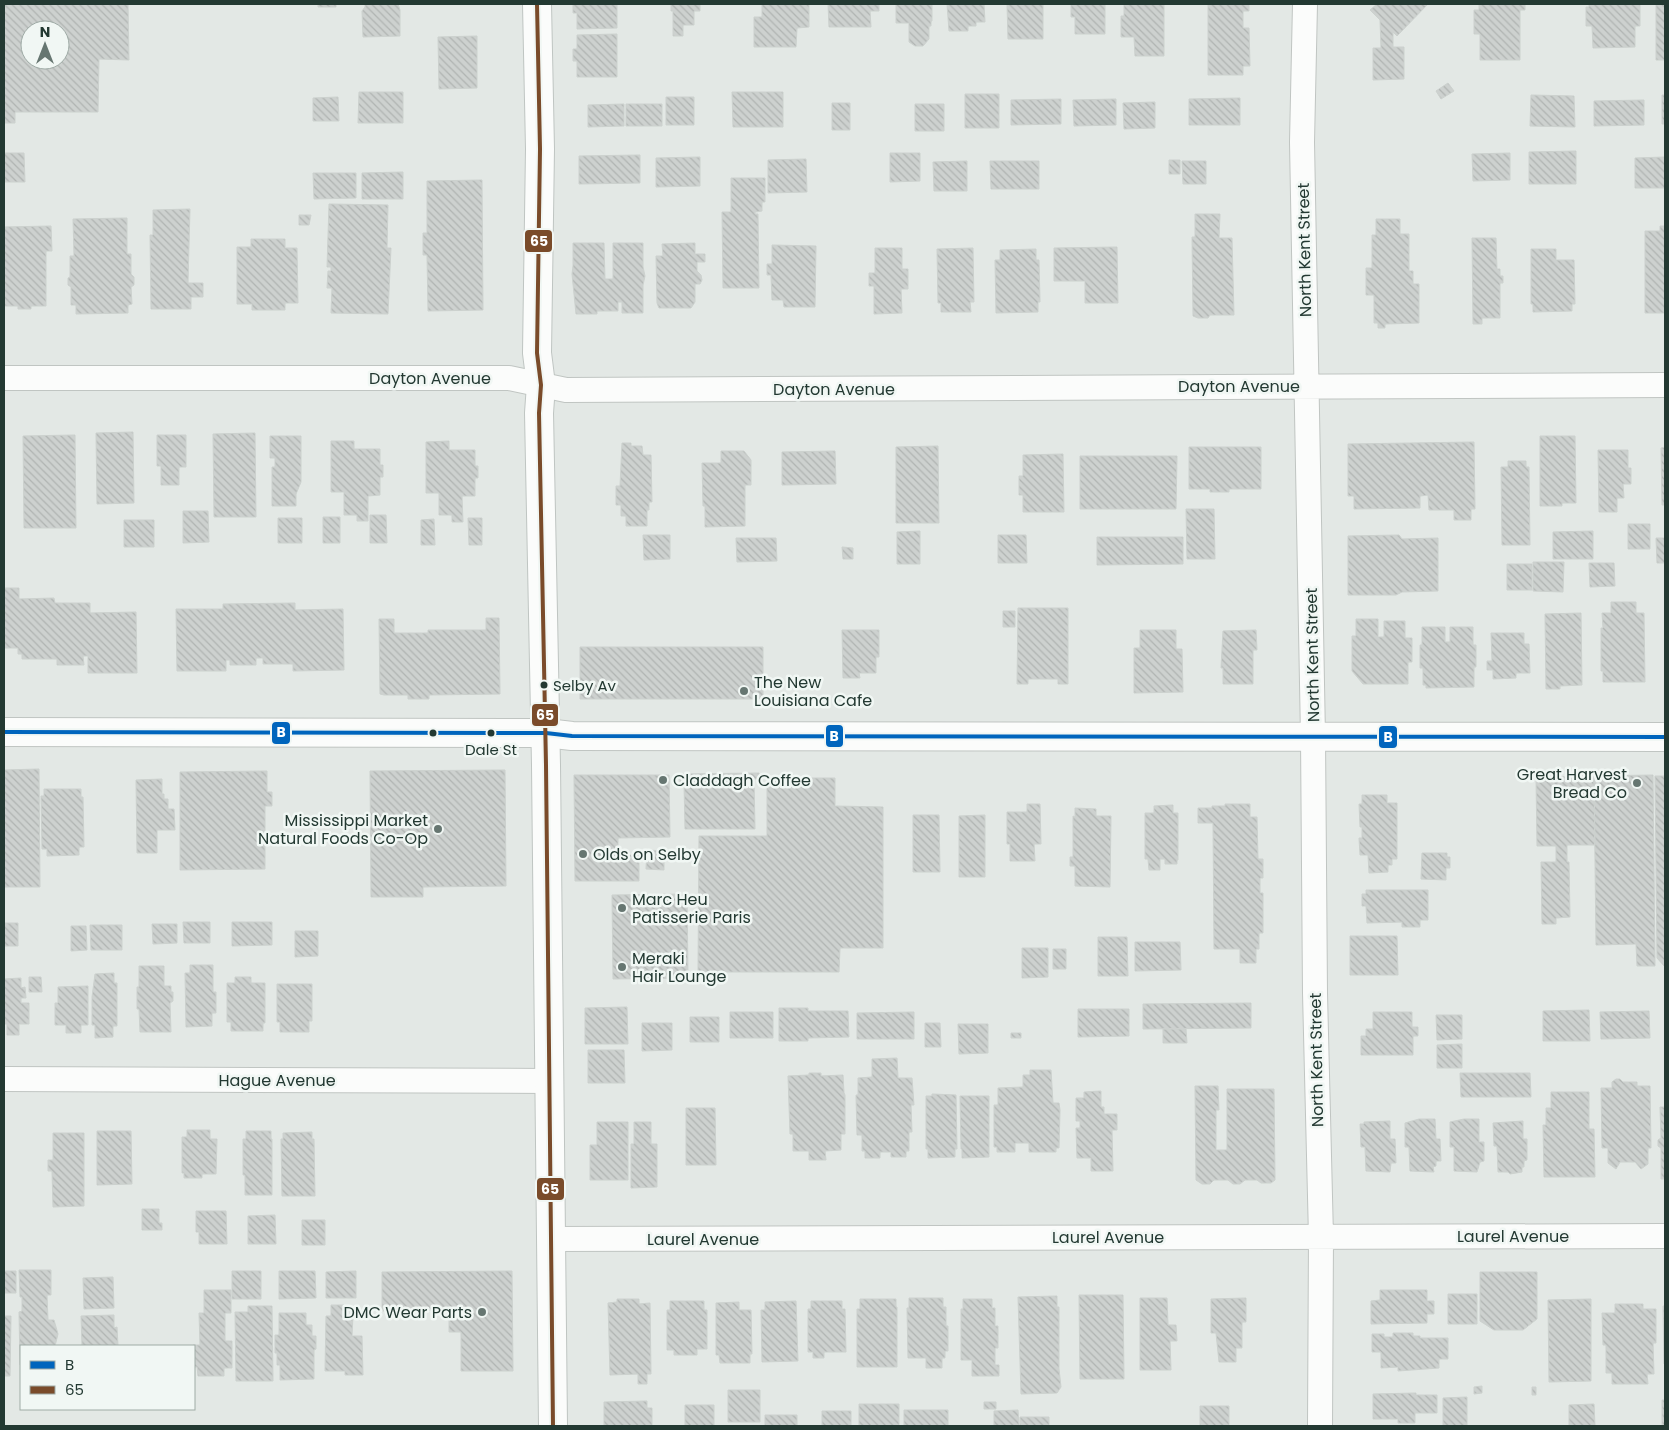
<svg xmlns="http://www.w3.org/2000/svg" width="1669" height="1430" font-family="Poppins,sans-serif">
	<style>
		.building { fill: url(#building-back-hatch); stroke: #ccd1ce; fill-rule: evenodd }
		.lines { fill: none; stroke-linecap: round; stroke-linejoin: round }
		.minor-casing { stroke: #c0c5c2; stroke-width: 26 }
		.tertiary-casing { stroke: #c0c5c2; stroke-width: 30 }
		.secondary-casing { stroke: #bfc5c2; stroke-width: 30 }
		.minor { stroke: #fbfcfb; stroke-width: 24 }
		.tertiary { stroke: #fbfcfb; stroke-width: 28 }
		.secondary { stroke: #fbfcfb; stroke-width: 28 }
		.bus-1-casing { stroke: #f1f7f4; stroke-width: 8 }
		.bus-2-casing { stroke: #f1f7f4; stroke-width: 8 }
		.bus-1 { stroke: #0065bd; stroke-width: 4 }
		.bus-2 { stroke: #7a4b2a; stroke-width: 4 }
		.bus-dot { fill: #233932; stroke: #f1f7f4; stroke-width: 2 }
		.poi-dot { fill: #667671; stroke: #f1f7f4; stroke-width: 2 }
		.labels { text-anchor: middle; stroke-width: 5; stroke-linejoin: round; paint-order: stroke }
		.bus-label { font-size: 15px; fill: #233932; stroke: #f1f7f4; text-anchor: start }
		.street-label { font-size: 16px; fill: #233932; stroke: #f1f7f4 }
		.poi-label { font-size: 16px; fill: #233932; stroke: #f1f7f4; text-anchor: start }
		.line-badge { stroke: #f1f7f4; stroke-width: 2 }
		.badge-label { font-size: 14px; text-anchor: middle; font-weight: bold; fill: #fff }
	</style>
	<defs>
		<pattern id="building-back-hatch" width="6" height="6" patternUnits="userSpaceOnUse" patternTransform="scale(1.25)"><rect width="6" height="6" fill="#cdd1cf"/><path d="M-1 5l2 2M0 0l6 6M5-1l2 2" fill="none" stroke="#b0b4b2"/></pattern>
	</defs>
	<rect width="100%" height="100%" fill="#e3e8e5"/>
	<path class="building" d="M4 4H128L129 60 99 59 98 112H15V123H4ZM30 30H60V60H30Z
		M318 4H336V7H318Z
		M365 4H398L400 10V36L363 37 362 11 365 7Z
		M573 4H617V28L577 29V13H573Z
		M671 4H700V11H694V25H683V36H673V11H671Z
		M762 4H809V27L797 28 796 47H754V17H762Z
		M828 4H879V11H870L871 27H829Z
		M896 4H932V21H931V26H929V39L923 46H915L909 42V23H896Z
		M947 4H984L985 22H976V26H968V31H949Z
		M1007 4H1043V39H1008Z
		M1071 4H1105V34H1075V17H1071Z
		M1124 4H1164V56H1135L1134 37H1121V16H1124Z
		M1208 4H1249V11H1243V28H1249L1250 66H1243V75H1208Z
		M1377 4H1428L1397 36 1393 32V47H1404V79L1373 80V48H1381L1380 20 1370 10Z
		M1479 4H1525V10H1520V60H1480V34H1474V10H1479Z
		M1589 4H1640V26H1635V47L1593 48 1592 26H1586V7H1589Z
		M1656 4H1665V60H1656Z
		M617 34V77H577V61H573V49H577V35Z
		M477 36V88L439 89 438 37Z
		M1448 83 1454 91 1441 99 1436 91Z
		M359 92H403V123H358Z
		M732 92H783V127H733Z
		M965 94H999V128H965Z
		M1531 95 1574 96 1575 127 1530 126Z
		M1662 95H1665V124H1662Z
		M338 97 339 121H313V98Z
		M666 97H694V125H666Z
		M1240 98V125H1189V99Z
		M1061 99V124L1011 125V100Z
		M1116 99V125L1074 126 1073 100Z
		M1644 100V125L1594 126V101Z
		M1155 102V128L1124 129 1123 103Z
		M832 103H850V130H832Z
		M624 104V126L588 127V105Z
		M626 104H662V126H626Z
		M915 104H944V131H915Z
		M1576 151V184H1529V152Z
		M4 153H24L25 182H4Z
		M890 153H920V181L890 182Z
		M1510 153V180L1473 181 1472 154Z
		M640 155V183L579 184V156Z
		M700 157V186L656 187V158Z
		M1665 157V188H1635V158Z
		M806 159 807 192 768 193V160Z
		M1169 160H1180V174H1169Z
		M967 161V191H934L933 162Z
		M990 161H1039V189H991Z
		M1182 161H1206V184H1183Z
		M403 172V199H362V173Z
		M313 173H356V198L314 199Z
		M731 178H765V202H762V211L755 212V214H758L759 288H723L722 212H731Z
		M482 180 483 310 428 311 427 255H423V233H427V181Z
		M329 204 388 205 387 248H391L388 314 331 313 332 288H327L328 271H331V267H327Z
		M190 209 188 283H203V297H191V309H151L150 235H153V210Z
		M1195 214H1220L1219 238H1232L1234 315H1210L1208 318H1198L1193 316 1192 237H1195Z
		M299 215H311L309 225H299Z
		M127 218V254H131V274L134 277V285L131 287 132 304 128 305V313L76 314V305H71V287L68 285V278L70 277V256H74L73 219Z
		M1376 219H1400V234H1409V271H1413V284H1419V323L1385 324V328H1378V323H1374V295H1366V268H1372V235H1376Z
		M51 226 52 251H46V306H31V309H18V306H4V227Z
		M1660 226H1665V313H1645V231H1660Z
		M1472 238H1496L1497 269H1500V276H1503V283H1500V318H1482V324H1473Z
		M251 239H285V248H297L298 303H285V310H252V304H237V247H251Z
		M573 243H604L605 279H613V243H643V267L645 276 643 285V313H622V302H618V311H597V314H576L572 274 573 266Z
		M695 243V254H705V262H697V271L701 275 702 280 700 284H695V302L691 308H659L657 303 656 256H663L662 244Z
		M772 245 816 246 815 307H784L783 300H772L771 275H767V264H772Z
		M1117 247 1118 303H1085V281H1054V248Z
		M875 248H902V269H908V289H901L902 313 874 314V286H869V273H875Z
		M973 248 974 302H970L971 312H941V303H938L937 249Z
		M1036 249V260H1039L1040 302H1038V312L996 313 995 260H1000V250Z
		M1531 249H1556V260H1574L1575 304H1572V311L1533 312V304H1531Z
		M133 432 134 503 97 504 96 433Z
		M255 433 256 517H214L213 434Z
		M75 435 76 528H24L23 436Z
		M157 435H186V467H179V485H161V466H157Z
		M270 436H301V482L296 494V506H272V467H275V458H270Z
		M1540 436H1575L1576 503H1562V506H1540Z
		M331 441H354V449H380V465H383V477H380V495L368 496V521H357V515H344V492H331Z
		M449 441V450H475V466H478V478H475V496H462L463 522H452V515H439V493H426V442Z
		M1474 442 1475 509H1471V520H1454V510H1429L1428 495 1420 496V508L1354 509V496H1348V444Z
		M622 443H631V446H642L643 455H651L652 502H649V510H647V526H626V516H621V505H616V486H620Z
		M938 446 939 523H896V447Z
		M1189 447H1261V489H1229V492H1210V489H1189Z
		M1665 447V505H1662L1661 448Z
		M1598 450H1628V468H1631V484H1623L1624 498H1617V512H1599Z
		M721 451H744L751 460V485H745V526L705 527V506H703L702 463H721Z
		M835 451 836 484 782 485V452Z
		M1063 454 1064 512H1023V495H1019V476H1023V455Z
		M1080 456H1177L1176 509H1080Z
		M1508 461H1526V467H1529L1530 545H1502L1501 467H1508Z
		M1186 509H1214L1215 559H1187Z
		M183 511H208L209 542 183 543Z
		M370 515H386L387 543H370Z
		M323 517H340V543H323Z
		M278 518H302V543H278Z
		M468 518H482V545H469Z
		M434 519 435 545H421V520Z
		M124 520H154V547H124Z
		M1628 524H1650V549H1628Z
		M920 531V564H897V532Z
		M1593 531V559H1553V532Z
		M643 535H670V559L644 560Z
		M998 535H1026L1027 563H998Z
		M1399 535 1402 539 1438 538V591L1402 592 1396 595H1348V536Z
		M1097 537H1183V564L1097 565Z
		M736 538H776L777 561 737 562Z
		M1656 538H1665V563H1657Z
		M842 547 853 548V559H843Z
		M1533 562H1564L1563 592 1533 591Z
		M1589 563H1614L1615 586 1590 587Z
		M1507 564H1532V590H1507Z
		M4 588H19V599L54 598 55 603H90V613L136 612 137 673H88V656H83L84 665H57V659H22V654H18V648H4Z
		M1611 602H1636V613H1644L1645 682H1603V671H1601V628H1603L1602 613H1611Z
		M295 603V610L343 609 344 670 293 671V664H263V658H256V665H230V660H226V671H177L176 609H223V604Z
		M1018 608H1068V684H1058V679H1028V684H1017Z
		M1003 611H1015V627H1003Z
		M1581 613 1582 685 1560 686V689H1546L1545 614Z
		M486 618H499L500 694 429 695V699H408V695H384L380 694 379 619H394V633H428V630H486Z
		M1356 619H1378V637H1384V621H1405V638H1412V662H1408V684H1363L1352 671V636H1356Z
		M1422 627H1445V642H1450V627H1473V645H1476V667H1474V687L1426 688V685H1423V668H1420V645H1422Z
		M842 630H879V657H876V673H859L860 678H843Z
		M1140 630H1176V649H1182L1183 692 1134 693V648H1140Z
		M1256 630 1257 650H1253V684H1223V668H1221L1223 631Z
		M1491 633H1524V644H1529L1530 673H1516V678L1493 679V670H1487V661H1492Z
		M580 647H763V699H580Z
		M39 769 40 887H4V770Z
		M505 770 506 886 423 887V897H371L370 771Z
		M267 771V792H272V806H265V869L180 870V772Z
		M759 773 760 779H754L755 829H685L684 783H680V774Z
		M574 775H669L670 837 618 838V855H639V881H575Z
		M1653 775 1655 966H1637L1636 944 1596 945 1594 776Z
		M1594 776 1595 845H1567V862H1569L1570 917 1556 918V924H1542L1541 862H1556V846H1537L1536 777Z
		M1655 776H1665V967L1657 958Z
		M767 778H835V806L883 807V948H840L839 972H698L699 836H767Z
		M162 779V794H164V799H168V809H174L175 830H157V853H137L136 780Z
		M44 789H81V797H83L84 847H79V855L47 856V849H42L41 796H44Z
		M1362 795H1387V803H1397V859H1392V865H1388V872L1369 873 1368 855H1360L1359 838H1362V827H1360L1359 804H1362Z
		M1027 804H1040L1041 844H1034L1035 861H1010V844H1007V812H1027Z
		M1225 804H1250V817H1257L1258 859H1263V878H1260V893H1263V933H1259V949H1256V963H1240V949H1214L1213 823H1198V808H1212V806H1225Z
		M1173 805V813H1178V860H1177V864H1165V859H1160V870H1149L1148 859H1145V813H1154V806Z
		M1075 808 1096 809V816H1111L1110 887 1075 886V866H1070V857H1073V816L1075 817Z
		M913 815H939L940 872H913Z
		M985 815V877H959V816Z
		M647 850 664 851V870L646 869Z
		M1422 853H1447V857H1450V868H1446V880L1421 879Z
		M1366 890H1428V920H1420V927H1402V922L1367 923 1366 906H1362V894H1366Z
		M687 894 688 978 613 979 612 895Z
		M183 922H210V943H184Z
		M232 922H272V945L232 946Z
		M4 923H18V946H4Z
		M152 924H177V943L153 944Z
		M90 925H122V950H91Z
		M71 926H86L87 950 71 951Z
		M295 931H318V956L295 957Z
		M1350 936H1397L1398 975H1350Z
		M1098 937H1127L1128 976H1098Z
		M1135 942H1180L1181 970 1135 971Z
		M1022 948H1048V977L1022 978Z
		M1053 949H1066V969H1053Z
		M190 965H213V992H216V1013H212V1026L186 1027 185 973H190Z
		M139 966H164V986H171V992H173V1001L170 1003 171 1032H140L139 1009H137V987H139Z
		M114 973V983H117V1026H113V1037L95 1038V1025H92V997L95 974Z
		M29 977H41L42 992H29Z
		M235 977H251V983H265V1023H263V1031H231V1022H227V983H235Z
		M21 978V988L25 987 26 998H21V1003H29V1024H19V1035H7V1024H4V979Z
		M277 984H312V1021H309V1032H280V1022H277Z
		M88 986V1025H81V1033H66V1025H55V1003H58V987Z
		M1251 1003V1028L1143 1029V1004Z
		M627 1007 628 1044H585V1008Z
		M779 1008H808V1011H848L849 1037 808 1038V1041H779Z
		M1078 1009H1129V1036L1078 1037Z
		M1589 1010 1590 1041H1543V1011Z
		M1649 1011 1650 1038 1601 1039 1600 1012Z
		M730 1012H773V1038H730Z
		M914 1012V1039H857V1013Z
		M1373 1012H1412V1027H1418V1036H1413V1055H1361V1036H1366V1029H1373Z
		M1436 1015H1462V1039L1437 1040Z
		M690 1017H719V1042H690Z
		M642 1023H672V1050L642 1051Z
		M925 1023H940L941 1047H925Z
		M958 1024H988V1053L959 1054Z
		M1163 1029H1186L1187 1043H1163Z
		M1011 1033H1021V1038H1011Z
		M1462 1044V1068H1437V1045Z
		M588 1050H624L625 1083H588Z
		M897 1058 898 1078H912L914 1105H911L912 1132H909V1151H906V1157H891V1152H880V1158H865V1151H862V1135H857L856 1095H858V1078L872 1077V1059Z
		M1030 1070H1051L1053 1103H1059L1060 1110 1059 1148H1056V1152H1029V1143H1015V1152H997V1147H994V1105H998V1088L1023 1087V1075H1030Z
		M809 1073H821V1076L843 1075 844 1093 845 1095V1134H841V1150L825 1151 826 1160H809V1151H793V1134H790L788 1076 809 1075Z
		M1460 1073H1530L1531 1097H1461Z
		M1616 1079H1620L1623 1082H1637V1086H1650L1651 1148H1648V1164L1641 1169 1635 1162H1620L1616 1169 1608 1163V1148H1602L1601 1088H1612V1082Z
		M1195 1086H1218L1219 1110H1216V1150H1227V1089H1274L1275 1180 1271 1183H1261L1257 1180H1245L1240 1184H1233L1228 1180H1214L1210 1184H1202L1196 1180Z
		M1101 1091V1107H1104V1114H1117V1130H1112L1113 1171H1091V1158H1077L1076 1128H1080V1121H1076V1098H1084V1092Z
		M1551 1092H1589V1129H1594L1595 1177H1544L1543 1125H1546V1108H1551Z
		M932 1094 956 1095 957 1149H955V1157L928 1158V1149H926V1096H932Z
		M960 1096H989V1157L962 1158V1149H961Z
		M1660 1107H1665V1179H1661V1148L1658 1146V1140L1661 1138Z
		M686 1108H715L716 1165H686Z
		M1419 1119H1435L1436 1139H1440L1441 1161H1436V1166L1433 1167 1434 1172 1410 1171 1409 1147H1405V1123Z
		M1464 1119H1479V1142H1484V1161L1480 1162 1477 1172 1454 1171V1147H1450V1122Z
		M1390 1121V1139H1395L1396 1163H1391L1390 1172 1366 1171 1365 1147H1361L1360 1124H1364V1122Z
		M1523 1121V1139H1527V1160L1524 1161V1167H1522V1172L1510 1174 1508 1172H1498L1497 1146H1494L1493 1123Z
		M597 1122H628V1180H590V1145H597Z
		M634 1122H651V1144H657V1187L631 1188V1144H634Z
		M187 1130H210V1139H217L216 1174H202V1178H184V1173H182V1137H187Z
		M97 1131H131L132 1184 97 1185Z
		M246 1131H271V1139H272V1195H245V1175H243V1139H246Z
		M312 1132V1139H314L315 1196H282L281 1139H283V1133Z
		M53 1133H84V1206L53 1207 52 1171H48V1160H53Z
		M142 1209H159V1223H162V1230H142Z
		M196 1211H226L227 1244H199V1232H196Z
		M275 1215 276 1244H248V1216Z
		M302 1220H325V1245H302Z
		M19 1270H51V1295H47L48 1320H54L58 1334 55 1346H21V1365H20L19 1312 22 1311V1297H20Z
		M4 1271H16V1293H4Z
		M232 1271H261V1299H232Z
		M279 1271H315L316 1298 279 1299Z
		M356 1271V1298H326V1272Z
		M512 1271 513 1371H461V1332H449V1310L382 1311V1272Z
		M1480 1272H1537V1319L1523 1330H1494L1480 1321Z
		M113 1277 114 1308 84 1309 83 1278Z
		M204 1290H231V1313H225V1341H232V1368H224V1376H198L197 1367H194L193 1345H200L199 1313H204Z
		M1380 1290H1427V1301H1434V1314H1427V1323L1371 1324V1301L1380 1300Z
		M1448 1294H1477V1324H1448Z
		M1079 1295H1123L1124 1379H1080Z
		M1057 1296V1307H1059V1369L1061 1387 1057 1393 1021 1394 1018 1297Z
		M909 1298H943V1307H946V1326H948V1351H945V1358H942V1368H926V1358H908L907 1308H909Z
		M1140 1298H1167L1168 1325H1176L1177 1341H1170L1171 1370H1140Z
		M1246 1298V1322H1242V1348H1236V1362H1219L1216 1333H1211V1299Z
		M617 1299H639V1304L650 1303 651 1374H647V1384H638V1374L610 1375 608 1303 617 1302Z
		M860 1299H896V1307H897V1367H857V1309H860Z
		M963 1299H992V1308H995V1326H998V1348H995V1365H999V1376H972V1360H961V1309H963Z
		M1591 1299V1381L1549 1382 1548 1300Z
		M670 1301H704V1310H707V1349H697V1355H674V1350H667V1310H670Z
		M796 1301 798 1361 762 1362 761 1310H765V1302Z
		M811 1301H842V1309H845L846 1352H824V1358H813V1352H808V1309H811Z
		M739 1302V1310H751L752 1354H750V1363H720L719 1355H716V1303Z
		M1615 1304H1643V1309H1656V1343H1653L1654 1374H1647L1648 1384H1612V1373H1606V1345H1603L1602 1313H1615Z
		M331 1305H344V1314L353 1315 352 1336H362L363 1375H345V1371H325L326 1316H331Z
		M248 1306H272L273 1381H236L235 1312H248Z
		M1663 1306H1665V1364H1664Z
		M279 1313H306V1325H312V1336H316V1349L314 1350V1379L280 1380V1365H277V1353H275V1335H279Z
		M114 1315V1328L117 1327 118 1346H82L81 1316Z
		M4 1316H11L10 1376H4Z
		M1393 1333H1413V1336H1420V1338H1448V1359H1439V1368L1398 1371V1367L1381 1368V1352H1372V1334H1384V1337H1393Z
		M1482 1386V1393L1474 1394V1387Z
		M1532 1387H1536V1395H1532Z
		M728 1390H760V1422H728Z
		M1416 1393V1395H1437V1413H1415V1423H1398V1419H1373V1394Z
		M1467 1397V1426H1443V1398Z
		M1662 1400H1665V1426H1662Z
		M647 1401V1408H652V1426H604V1402Z
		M984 1402H996V1409H984Z
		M859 1404H899V1426H859Z
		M1594 1404 1595 1426H1569V1405Z
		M685 1405H714V1426H685Z
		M1200 1406H1229V1426H1200Z
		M904 1410H948V1426H904Z
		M1018 1410 1019 1426H994V1411Z
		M822 1411H851V1426H822Z
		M765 1415H797V1426H765Z
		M1020 1417H1049V1426H1020Z"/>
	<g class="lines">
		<g class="minor-casing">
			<path id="minor" d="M1305 4 1302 142 1313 737 1315 993 1321 1237 1320 1426
				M4 378H509L566 390 1665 385
				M4 1079 550 1081
				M551 1239 1665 1236"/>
		</g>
		<g class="tertiary-casing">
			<path id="tertiary" d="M4 732 546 733 572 736 1665 737"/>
		</g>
		<g class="secondary-casing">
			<path id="secondary" d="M537 4 540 149 537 353 541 385 539 413 546 765 553 1426"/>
		</g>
		<use href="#minor" class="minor"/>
		<use href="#tertiary" class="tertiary"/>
		<use href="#secondary" class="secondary"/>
		<g class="bus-1-casing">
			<path id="bus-1" d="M4 732 546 733 572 736 1665 737"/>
		</g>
		<g class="bus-2-casing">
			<path id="bus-2" d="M537 4 540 149 537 353 541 385 539 413 546 765 553 1426"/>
		</g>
		<use href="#bus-1" class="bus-1"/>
		<use href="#bus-2" class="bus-2"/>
	</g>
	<g class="bus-dot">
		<circle cx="544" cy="685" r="4.5"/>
		<circle cx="433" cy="733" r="4.5"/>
		<circle cx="491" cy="733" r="4.5"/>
	</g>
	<g class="poi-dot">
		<circle cx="744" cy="691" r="5"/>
		<circle cx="663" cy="780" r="5"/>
		<circle cx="1637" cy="783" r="5"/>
		<circle cx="438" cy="829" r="5"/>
		<circle cx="583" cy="854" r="5"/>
		<circle cx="622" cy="908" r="5"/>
		<circle cx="622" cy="967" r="5"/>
		<circle cx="482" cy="1312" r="5"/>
	</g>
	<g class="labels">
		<g class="bus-label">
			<text x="553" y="691">Selby Av</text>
			<text x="491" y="755" text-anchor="middle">Dale St</text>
		</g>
		<g class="street-label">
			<text transform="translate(1304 250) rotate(-91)" y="6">North Kent Street</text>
			<text x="430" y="384">Dayton Avenue</text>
			<text x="1239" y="392">Dayton Avenue</text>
			<text x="834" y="395">Dayton Avenue</text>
			<text transform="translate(1312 655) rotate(-91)" y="6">North Kent Street</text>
			<text transform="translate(1316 1060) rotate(-91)" y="6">North Kent Street</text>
			<text x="277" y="1086">Hague Avenue</text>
			<text x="1513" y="1242">Laurel Avenue</text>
			<text x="1108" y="1243">Laurel Avenue</text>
			<text x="703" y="1245">Laurel Avenue</text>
		</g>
		<g class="poi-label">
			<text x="754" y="688">The New<tspan x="754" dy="18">Louisiana Cafe</tspan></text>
			<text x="1627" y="780" text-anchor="end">Great Harvest<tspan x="1627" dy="18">Bread Co</tspan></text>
			<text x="673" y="786">Claddagh Coffee</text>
			<text x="428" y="826" text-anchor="end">Mississippi Market<tspan x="428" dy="18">Natural Foods Co-Op</tspan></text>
			<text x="593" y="860">Olds on Selby</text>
			<text x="632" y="905">Marc Heu<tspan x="632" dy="18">Patisserie Paris</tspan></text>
			<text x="632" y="964">Meraki<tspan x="632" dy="18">Hair Lounge</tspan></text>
			<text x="472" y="1318" text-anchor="end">DMC Wear Parts</text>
		</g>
	</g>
	<g class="line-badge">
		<rect x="524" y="229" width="29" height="24" rx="5" fill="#7a4b2a"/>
		<rect x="531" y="703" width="28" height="24" rx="5" fill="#7a4b2a"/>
		<rect x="271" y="721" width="20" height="24" rx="5" fill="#0065bd"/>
		<rect x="825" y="724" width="19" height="24" rx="5" fill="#0065bd"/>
		<rect x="1378" y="725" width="20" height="24" rx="5" fill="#0065bd"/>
		<rect x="536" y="1177" width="29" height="24" rx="5" fill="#7a4b2a"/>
	</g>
	<g class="badge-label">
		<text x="539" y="246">65</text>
		<text x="545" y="720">65</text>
		<text x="281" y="737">B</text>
		<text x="834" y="741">B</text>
		<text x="1388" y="742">B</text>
		<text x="550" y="1194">65</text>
	</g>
	<rect width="1669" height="1430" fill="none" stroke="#233932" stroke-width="10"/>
	<rect x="20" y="1345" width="175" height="65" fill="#f1f7f4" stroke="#9faba6"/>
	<rect x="30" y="1361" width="25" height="8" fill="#0065bd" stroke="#9faba6"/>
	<text x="65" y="1370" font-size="15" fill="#233932">B</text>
	<rect x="30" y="1386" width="25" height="8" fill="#7a4b2a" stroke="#9faba6"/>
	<text x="65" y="1395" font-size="15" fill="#233932">65</text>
	<g transform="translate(45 45)"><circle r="24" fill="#f1f7f4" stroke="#9faba6"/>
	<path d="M0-4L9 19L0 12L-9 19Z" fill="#667671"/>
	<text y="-8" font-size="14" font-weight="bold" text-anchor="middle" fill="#233932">N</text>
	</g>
</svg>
